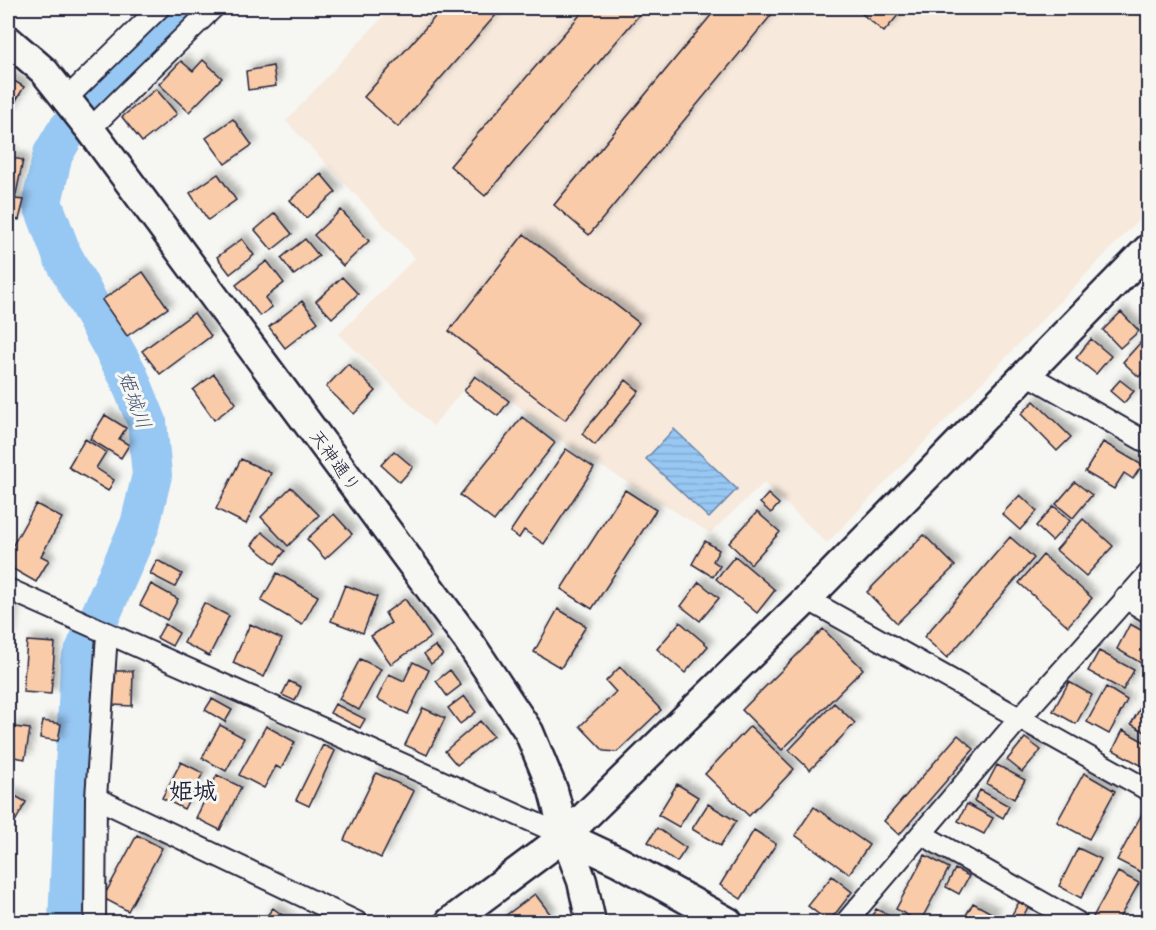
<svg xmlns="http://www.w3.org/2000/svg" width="1156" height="930" font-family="'Gochi Hand','Klee One',sans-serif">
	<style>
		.built { fill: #f7e9dc }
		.water { fill: url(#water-rules); stroke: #6885a9; stroke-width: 1.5 }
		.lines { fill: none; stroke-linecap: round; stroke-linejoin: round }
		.river { stroke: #97c7f3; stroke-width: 40 }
		.building { fill: #f9cba8; stroke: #22223b; stroke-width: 1.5; filter: url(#shadow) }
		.street-casing { stroke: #22223b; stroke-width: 24 }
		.secondary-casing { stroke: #22223b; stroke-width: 33 }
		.street { stroke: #f6f6f2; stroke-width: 20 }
		.secondary { stroke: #f6f6f2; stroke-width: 28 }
		.labels { text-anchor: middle; stroke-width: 6; stroke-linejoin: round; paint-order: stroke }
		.street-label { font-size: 18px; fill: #22223b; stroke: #f6f6f2 }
		.water-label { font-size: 20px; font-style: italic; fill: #455472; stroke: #f6f6f2 }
		.district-label { font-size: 24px; font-weight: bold; fill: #22223b; stroke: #f6f6f2 }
	</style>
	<defs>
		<pattern id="water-rules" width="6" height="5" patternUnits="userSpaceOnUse" patternTransform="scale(1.5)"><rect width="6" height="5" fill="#97c7f3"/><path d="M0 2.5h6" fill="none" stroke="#82abd1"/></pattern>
		<filter id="shadow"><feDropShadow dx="5.5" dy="-5.5" stdDeviation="3" flood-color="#0004"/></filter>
	</defs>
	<rect width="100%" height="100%" fill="#f6f6f2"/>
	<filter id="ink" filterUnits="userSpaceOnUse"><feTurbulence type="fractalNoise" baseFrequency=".0167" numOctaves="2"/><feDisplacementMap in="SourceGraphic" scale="12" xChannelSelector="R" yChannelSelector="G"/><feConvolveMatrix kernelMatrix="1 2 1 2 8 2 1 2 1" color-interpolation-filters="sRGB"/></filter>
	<g filter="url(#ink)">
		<path class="built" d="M391 8H1148V210L827 543 764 483 710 533 567 445 477 373 433 426 339 334 415 258 286 121Z"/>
		<path class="water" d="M674 429 737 489 709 518 646 459Z"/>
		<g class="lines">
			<path class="river" d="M68 922 80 662 140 525 152 475 147 422 128 375 62 255 42 202 53 154 66 132 109 82 186 8"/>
		</g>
		<path class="building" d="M443 8H502L398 127 364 97Z
			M586 8H645L485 196 450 166Z
			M717 8H766L773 13 589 235 554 205Z
			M855 8H904L884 32Z
			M203 60 222 78 189 112 159 84 181 61 193 71Z
			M273 66 276 86 248 90 246 71Z
			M8 77 24 87 8 114Z
			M156 89 177 114 142 142 122 117Z
			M233 119 252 145 225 164 206 138Z
			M8 150H10L8 157 23 160 15 199 24 200 19 220 8 218Z
			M218 174 236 200 208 220 190 193Z
			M321 174 336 192 306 218 290 200Z
			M341 210 369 241 343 266 314 235Z
			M275 213 292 234 272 250 255 230Z
			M524 234 639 323 565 420 449 331Z
			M242 239 254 255 230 274 217 257Z
			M305 239 319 256 294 275 281 258Z
			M267 261 284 283 265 298 272 307 260 316 236 285Z
			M143 272 168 308 127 336 102 300Z
			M342 277 358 294 332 318 316 301Z
			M302 301 318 322 285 348 269 327Z
			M1121 312 1139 331 1120 348 1103 330Z
			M194 313 211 336 160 374 142 351Z
			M1091 339 1111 356 1096 374 1076 358Z
			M1141 342 1148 349V366L1139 377 1123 362Z
			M348 364 376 391 354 414 326 387Z
			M214 374 236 403 214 420 193 390Z
			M475 376 509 401 498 416 464 391Z
			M626 380 639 391 595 445 582 434Z
			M1120 380 1134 391 1124 403 1110 391Z
			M1034 401 1071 437 1057 451 1021 414Z
			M105 415 126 428 119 439 129 445 121 458 90 439Z
			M522 417 555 443 494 521 460 495Z
			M85 439 106 452 96 468 114 480 108 491 68 467Z
			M1103 442 1142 465 1133 479 1124 473 1114 489 1085 472Z
			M566 449 594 468 544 544 524 530 519 538 510 532Z
			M394 451 413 467 400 482 381 465Z
			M241 459 271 473 246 524 216 509Z
			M1075 482 1092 495 1073 518 1056 504Z
			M291 487 319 515 288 546 261 517Z
			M625 490 656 510 592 609 561 589Z
			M768 494 779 504 771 513 760 503Z
			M1020 495 1037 511 1020 530 1002 514Z
			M36 504 62 518 41 556 49 560 36 582 8 566V554Z
			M1054 506 1070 521 1052 541 1036 526Z
			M757 512 780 532 751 564 729 543Z
			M334 514 352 534 325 559 307 539Z
			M1083 519 1113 546 1086 576 1056 550Z
			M262 532 285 551 275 564 252 545Z
			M924 535 955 566 897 623 867 592Z
			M1010 537 1034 558 947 658 924 637Z
			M705 541 719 550 713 561 720 566 713 577 692 564Z
			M1043 555 1092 598 1068 626 1019 583Z
			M735 556 775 590 757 613 716 579Z
			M157 560 182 574 175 587 150 574Z
			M277 573 318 596 302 625 261 601Z
			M699 582 719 598 700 621 681 606Z
			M151 584 178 599 167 620 140 605Z
			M345 585 377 597 363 633 331 621Z
			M405 599 431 637 391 664 371 636 391 623 385 613Z
			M204 603 229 616 209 656 184 643Z
			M8 605 13 608 9 640 8 639Z
			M558 609 586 626 561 668 534 652Z
			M680 622 708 646 685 673 657 649Z
			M165 624 179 633 172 646 157 638Z
			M250 624 282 639 264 677 233 663Z
			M1130 624 1148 634 1146 666 1117 649Z
			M823 629 863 669 782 750 742 710Z
			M27 641 55 643 51 694 23 692Z
			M435 646 443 655 431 664 424 654Z
			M1099 651 1134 670 1123 690 1088 671Z
			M360 659 381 669 359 710 339 699Z
			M413 662 429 670 408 714 377 699 389 674 404 681Z
			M620 667 661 710 617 752 604 751 580 726 616 692 606 681Z
			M450 670 461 685 447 696 436 681Z
			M114 671H133L132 706 113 705Z
			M289 681 301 687 295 701 282 695Z
			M1069 682 1092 695 1076 724 1053 711Z
			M1106 687 1127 700 1109 734 1087 722Z
			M464 696 476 712 460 724 448 708Z
			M212 699 232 710 225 722 205 710Z
			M834 703 855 723 810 770 789 750Z
			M335 704 365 719 360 728 330 713Z
			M1142 705 1148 708V734L1131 724Z
			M423 708 445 718 427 755 405 745Z
			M43 721 61 724 58 741 40 738Z
			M480 721 493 736 457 765 445 751Z
			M220 725 244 738 226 771 202 758Z
			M266 726 295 742 281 769 276 766 264 788 239 775Z
			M750 726 794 769 749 816 705 774Z
			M14 727 30 729 25 759 8 756V732L13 733Z
			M1123 730 1148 744 1146 768 1113 750Z
			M958 735 974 749 899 835 884 821Z
			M1025 738 1041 750 1022 772 1007 760Z
			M323 745 335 751 309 806 296 800Z
			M181 762 203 773 184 809 162 798Z
			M997 765 1025 780 1014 799 987 784Z
			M376 773 414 791 381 858 344 840Z
			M1084 773 1115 791 1089 839 1057 822Z
			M217 775 241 787 220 830 196 818Z
			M677 784 698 797 679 827 658 815Z
			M980 790 1009 806 1003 818 974 801Z
			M8 792 26 802 16 820 8 816Z
			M708 804 736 821 720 846 692 829Z
			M967 804 993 818 984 834 958 821Z
			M814 807 869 845 849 874 795 835Z
			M1144 810 1148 813V863L1143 873 1117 860Z
			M657 828 686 848 677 862 648 842Z
			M754 830 776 844 741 899 720 885Z
			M137 835 162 848 128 911 103 898Z
			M1078 848 1101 859 1081 898 1059 886Z
			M925 855 949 868 920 922 896 909Z
			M955 869 969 876 959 894 946 887Z
			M1118 872 1139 883 1117 922H1104L1093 917Z
			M832 876 852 892 829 922 808 906Z
			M535 894 551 915 541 922H503L501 919Z
			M1019 902 1028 907 1020 922 1010 918Z
			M973 903 995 915 991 922H962Z
			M273 908 291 922H262Z
			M876 909 901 922H869Z"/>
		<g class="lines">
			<g class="street-casing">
				<path id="street" d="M66 99 159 8
					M90 129 213 8
					M1027 374 1148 443
					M8 589 565 836
					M1125 598 1148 612
					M807 599 1148 790
					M96 798 357 922
					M923 835 1077 922
					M95 922 96 798 107 634
					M846 922 1019 719 1148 574"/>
			</g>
			<g class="secondary-casing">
				<path id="secondary" d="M8 40 44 71 90 129 468 640 529 732 553 790 565 836 582 881 591 922
					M565 836 618 861 728 922
					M450 922 565 836 807 599 1148 249"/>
			</g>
			<use href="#street" class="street"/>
			<use href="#secondary" class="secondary"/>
		</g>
	</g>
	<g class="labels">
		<g class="street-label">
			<text transform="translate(335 461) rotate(54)" y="6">天神通り</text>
		</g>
		<g class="water-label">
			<text transform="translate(135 400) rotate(70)" y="7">姫城川</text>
		</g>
		<g class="district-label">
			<text x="193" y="799">姫城</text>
		</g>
	</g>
	<rect width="1156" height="930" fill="none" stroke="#f6f6f2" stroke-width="30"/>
	<rect x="15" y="15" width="1126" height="900" fill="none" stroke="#22223b" stroke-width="2" filter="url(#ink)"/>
</svg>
